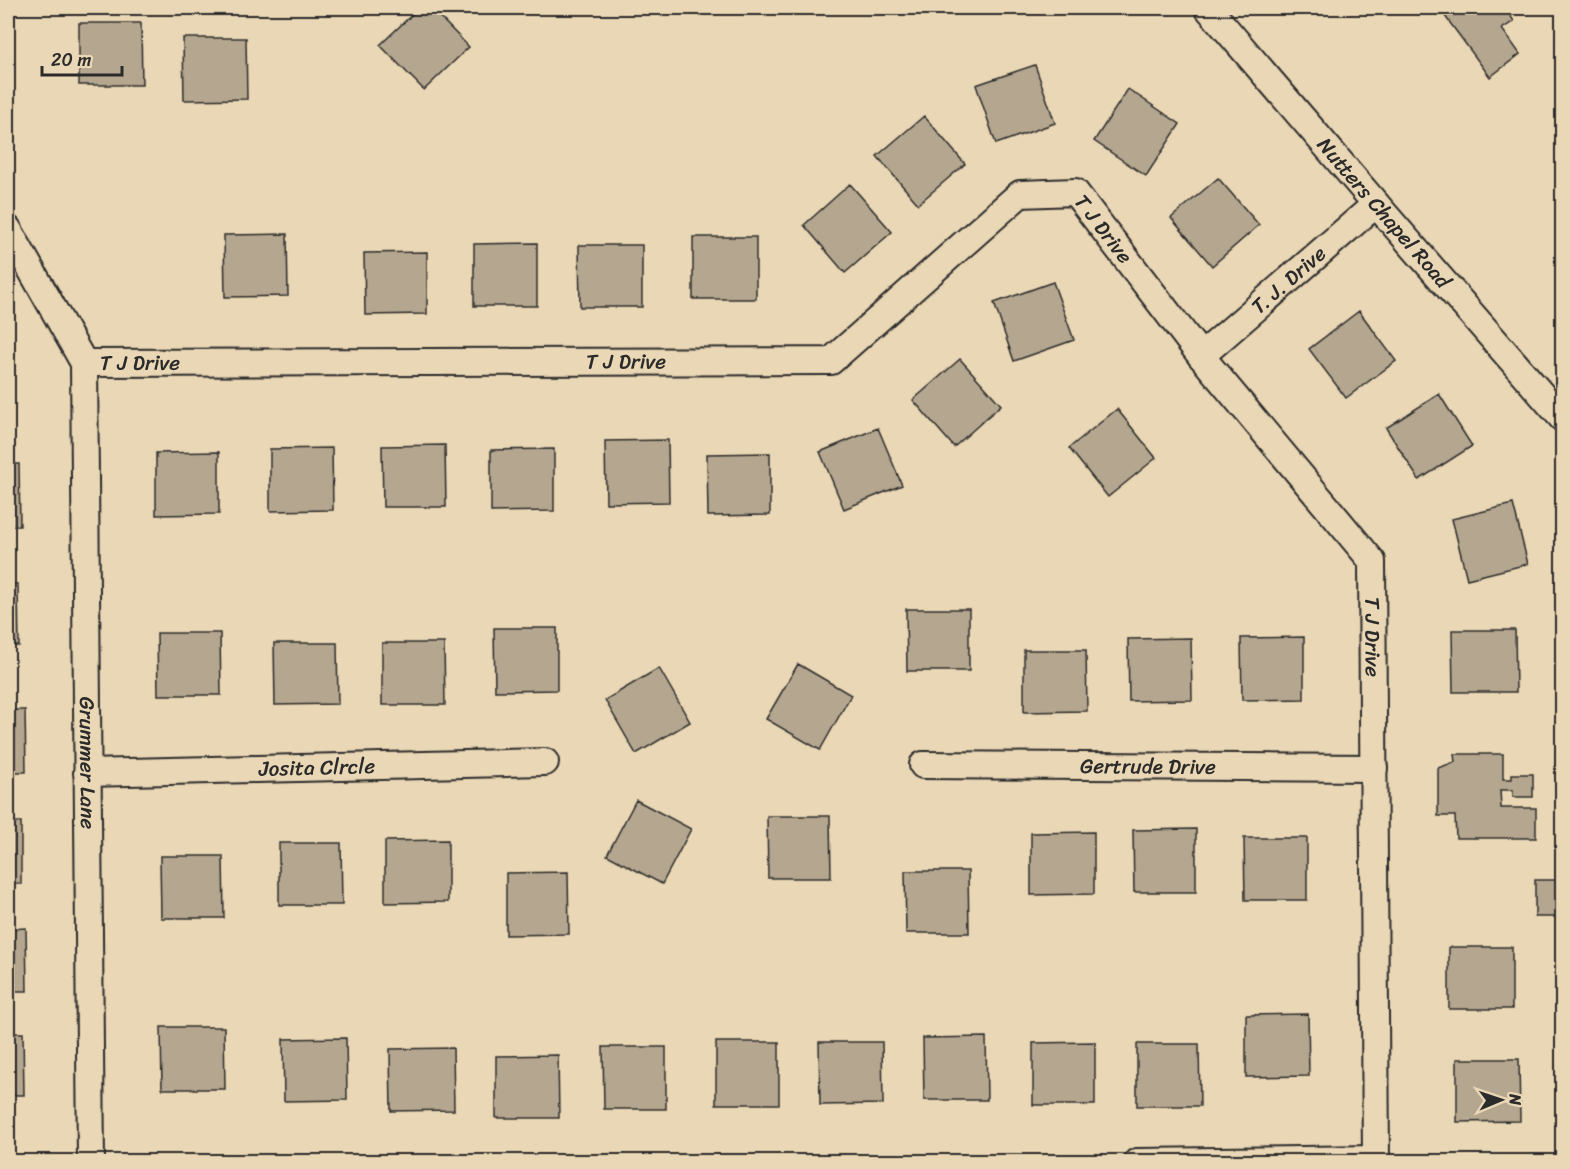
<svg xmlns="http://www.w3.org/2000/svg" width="1570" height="1169" font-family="Sriracha,sans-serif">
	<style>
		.building { fill: #b5a78f; stroke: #2b2b2b; stroke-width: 1.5 }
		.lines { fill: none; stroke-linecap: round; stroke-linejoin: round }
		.street-casing { stroke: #2b2b2b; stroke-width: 30 }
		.street { stroke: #ead7b5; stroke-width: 26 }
		.labels { text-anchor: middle; stroke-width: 5; stroke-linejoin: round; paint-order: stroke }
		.street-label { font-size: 21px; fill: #2b2b2b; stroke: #ead7b5 }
	</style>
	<rect width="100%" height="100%" fill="#ead7b5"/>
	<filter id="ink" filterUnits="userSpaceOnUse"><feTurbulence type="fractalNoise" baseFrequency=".0167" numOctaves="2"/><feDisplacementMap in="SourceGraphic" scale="12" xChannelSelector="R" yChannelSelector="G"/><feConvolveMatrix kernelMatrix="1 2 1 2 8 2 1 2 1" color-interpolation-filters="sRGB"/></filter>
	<g filter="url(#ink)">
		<path class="building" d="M419 8H431L469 47 424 90 380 45Z
			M1439 8H1505L1514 21 1502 29 1520 54 1490 77Z
			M79 23H141L142 85H79Z
			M183 38H246L247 99 184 100Z
			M1035 65 1055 123 996 144 976 85Z
			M1128 89 1180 124 1146 176 1094 141Z
			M924 116 965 164 918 204 877 156Z
			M1218 178 1259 225 1212 266 1171 218Z
			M850 184 892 232 845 273 804 225Z
			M287 234 288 296 225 297 224 235Z
			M693 237H756V299H693Z
			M537 243V306H474V244Z
			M579 245H642V307H580Z
			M427 252V314L365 315 364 253Z
			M1053 282 1074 340 1014 361 994 303Z
			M1359 311 1396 361 1346 398 1309 349Z
			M960 359 1001 405 954 447 913 400Z
			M1439 394 1472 446 1419 480 1386 428Z
			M1117 409 1156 458 1108 497 1069 448Z
			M878 428 902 485 844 509 820 452Z
			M668 440 669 502 606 503 605 441Z
			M445 445 446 507H383L382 446Z
			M332 448 333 510 270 511V449Z
			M554 449V511L491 512V450Z
			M219 452V514L156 515V453Z
			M770 453V515L708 516 707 454Z
			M8 464H19L20 526H8Z
			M1513 504 1528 564 1467 579 1452 519Z
			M8 584H18L19 646H8Z
			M906 609H969V671H907Z
			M494 628H557V690L495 691Z
			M1452 630H1515L1516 692H1453Z
			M157 633H220L221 695H158Z
			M1304 637V699L1242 700 1241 638Z
			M1191 638 1192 700 1129 701 1128 639Z
			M274 643H337L338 704 275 705Z
			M382 643H444L445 705H382Z
			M1024 650H1086L1087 711 1024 712Z
			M798 664 851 695 820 750 766 719Z
			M659 668 690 722 636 754 605 700Z
			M8 710H25L26 772H8Z
			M1454 754H1503V779H1512V774H1533V797H1513V790H1500L1501 808H1536V838H1456L1455 816H1438V768L1455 762Z
			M636 800 691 829 662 884 607 855Z
			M767 816H830L831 878H768Z
			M8 822H21V884H8Z
			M1196 829V892H1134L1133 830Z
			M1094 832V894L1031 895V833Z
			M1244 838H1307V900H1245Z
			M448 840V902L385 903V841Z
			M279 843H341L342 905H279Z
			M160 856H223L224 918H161Z
			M905 871H968L969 933H906Z
			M568 872 569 934 506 935V873Z
			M1535 880H1562V917H1535Z
			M26 928 27 991H8V929Z
			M1449 947H1512V1009H1449Z
			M1308 1014 1309 1076 1246 1077V1015Z
			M161 1027H224L225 1089H162Z
			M8 1033H23L24 1095H8Z
			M986 1037 987 1100H924L923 1038Z
			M346 1038 347 1100 284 1101 283 1039Z
			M716 1042H779V1104H716Z
			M819 1042H882L883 1104 820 1105Z
			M1095 1042V1105H1033V1043Z
			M1137 1044H1199L1200 1106H1137Z
			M603 1047H666V1109H604Z
			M453 1048 454 1110 391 1111 390 1049Z
			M558 1055 559 1118H496V1056Z
			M1457 1059H1519L1520 1121 1457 1122Z"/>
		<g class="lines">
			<g class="street-casing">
				<g id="street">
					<path id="s1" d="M1208 8 1376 204 1562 418"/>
					<path id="s2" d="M8 229 84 363 91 1162"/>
					<path id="s3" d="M1201 356 1376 204"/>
					<path id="s4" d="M84 363 831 361 1020 194 1075 192 1201 356 1372 561 1376 1162"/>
					<path id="s5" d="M923 765 1374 768"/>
					<path id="s6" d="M87 773 545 762"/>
					<path d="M1137 1162 1376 1159"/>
				</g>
			</g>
			<use href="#street" class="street"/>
		</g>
	</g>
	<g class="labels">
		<g class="street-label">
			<text dy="7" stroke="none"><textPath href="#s1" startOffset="270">Nutters Chapel Road</textPath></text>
			<text dy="7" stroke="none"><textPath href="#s4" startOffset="1101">T J Drive</textPath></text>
			<text dy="7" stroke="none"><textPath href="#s3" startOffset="116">T. J. Drive</textPath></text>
			<text dy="7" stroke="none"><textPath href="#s4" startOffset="542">T J Drive</textPath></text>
			<text dy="7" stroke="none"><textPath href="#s4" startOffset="56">T J Drive</textPath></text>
			<text dy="7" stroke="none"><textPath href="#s4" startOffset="1604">T J Drive</textPath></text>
			<text dy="7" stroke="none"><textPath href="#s2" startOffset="554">Grummer Lane</textPath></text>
			<text dy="7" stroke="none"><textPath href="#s5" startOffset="225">Gertrude Drive</textPath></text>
			<text dy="7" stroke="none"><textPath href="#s6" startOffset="230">Josita Clrcle</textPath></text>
		</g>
	</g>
	<rect width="1570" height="1169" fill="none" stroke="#ead7b5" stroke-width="30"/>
	<rect x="15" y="15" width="1540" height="1139" fill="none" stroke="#2b2b2b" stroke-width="2" filter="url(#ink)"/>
	<g transform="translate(1501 1100) rotate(88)" stroke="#ead7b5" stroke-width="4.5" paint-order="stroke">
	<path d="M0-4.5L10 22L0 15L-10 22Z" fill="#2b2b2b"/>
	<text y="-9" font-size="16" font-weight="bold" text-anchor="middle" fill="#2b2b2b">N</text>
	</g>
	<path d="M42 66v9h80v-9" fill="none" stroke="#2b2b2b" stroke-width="3"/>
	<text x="51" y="66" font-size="18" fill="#2b2b2b" stroke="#ead7b5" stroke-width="4.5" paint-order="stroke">20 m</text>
</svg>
